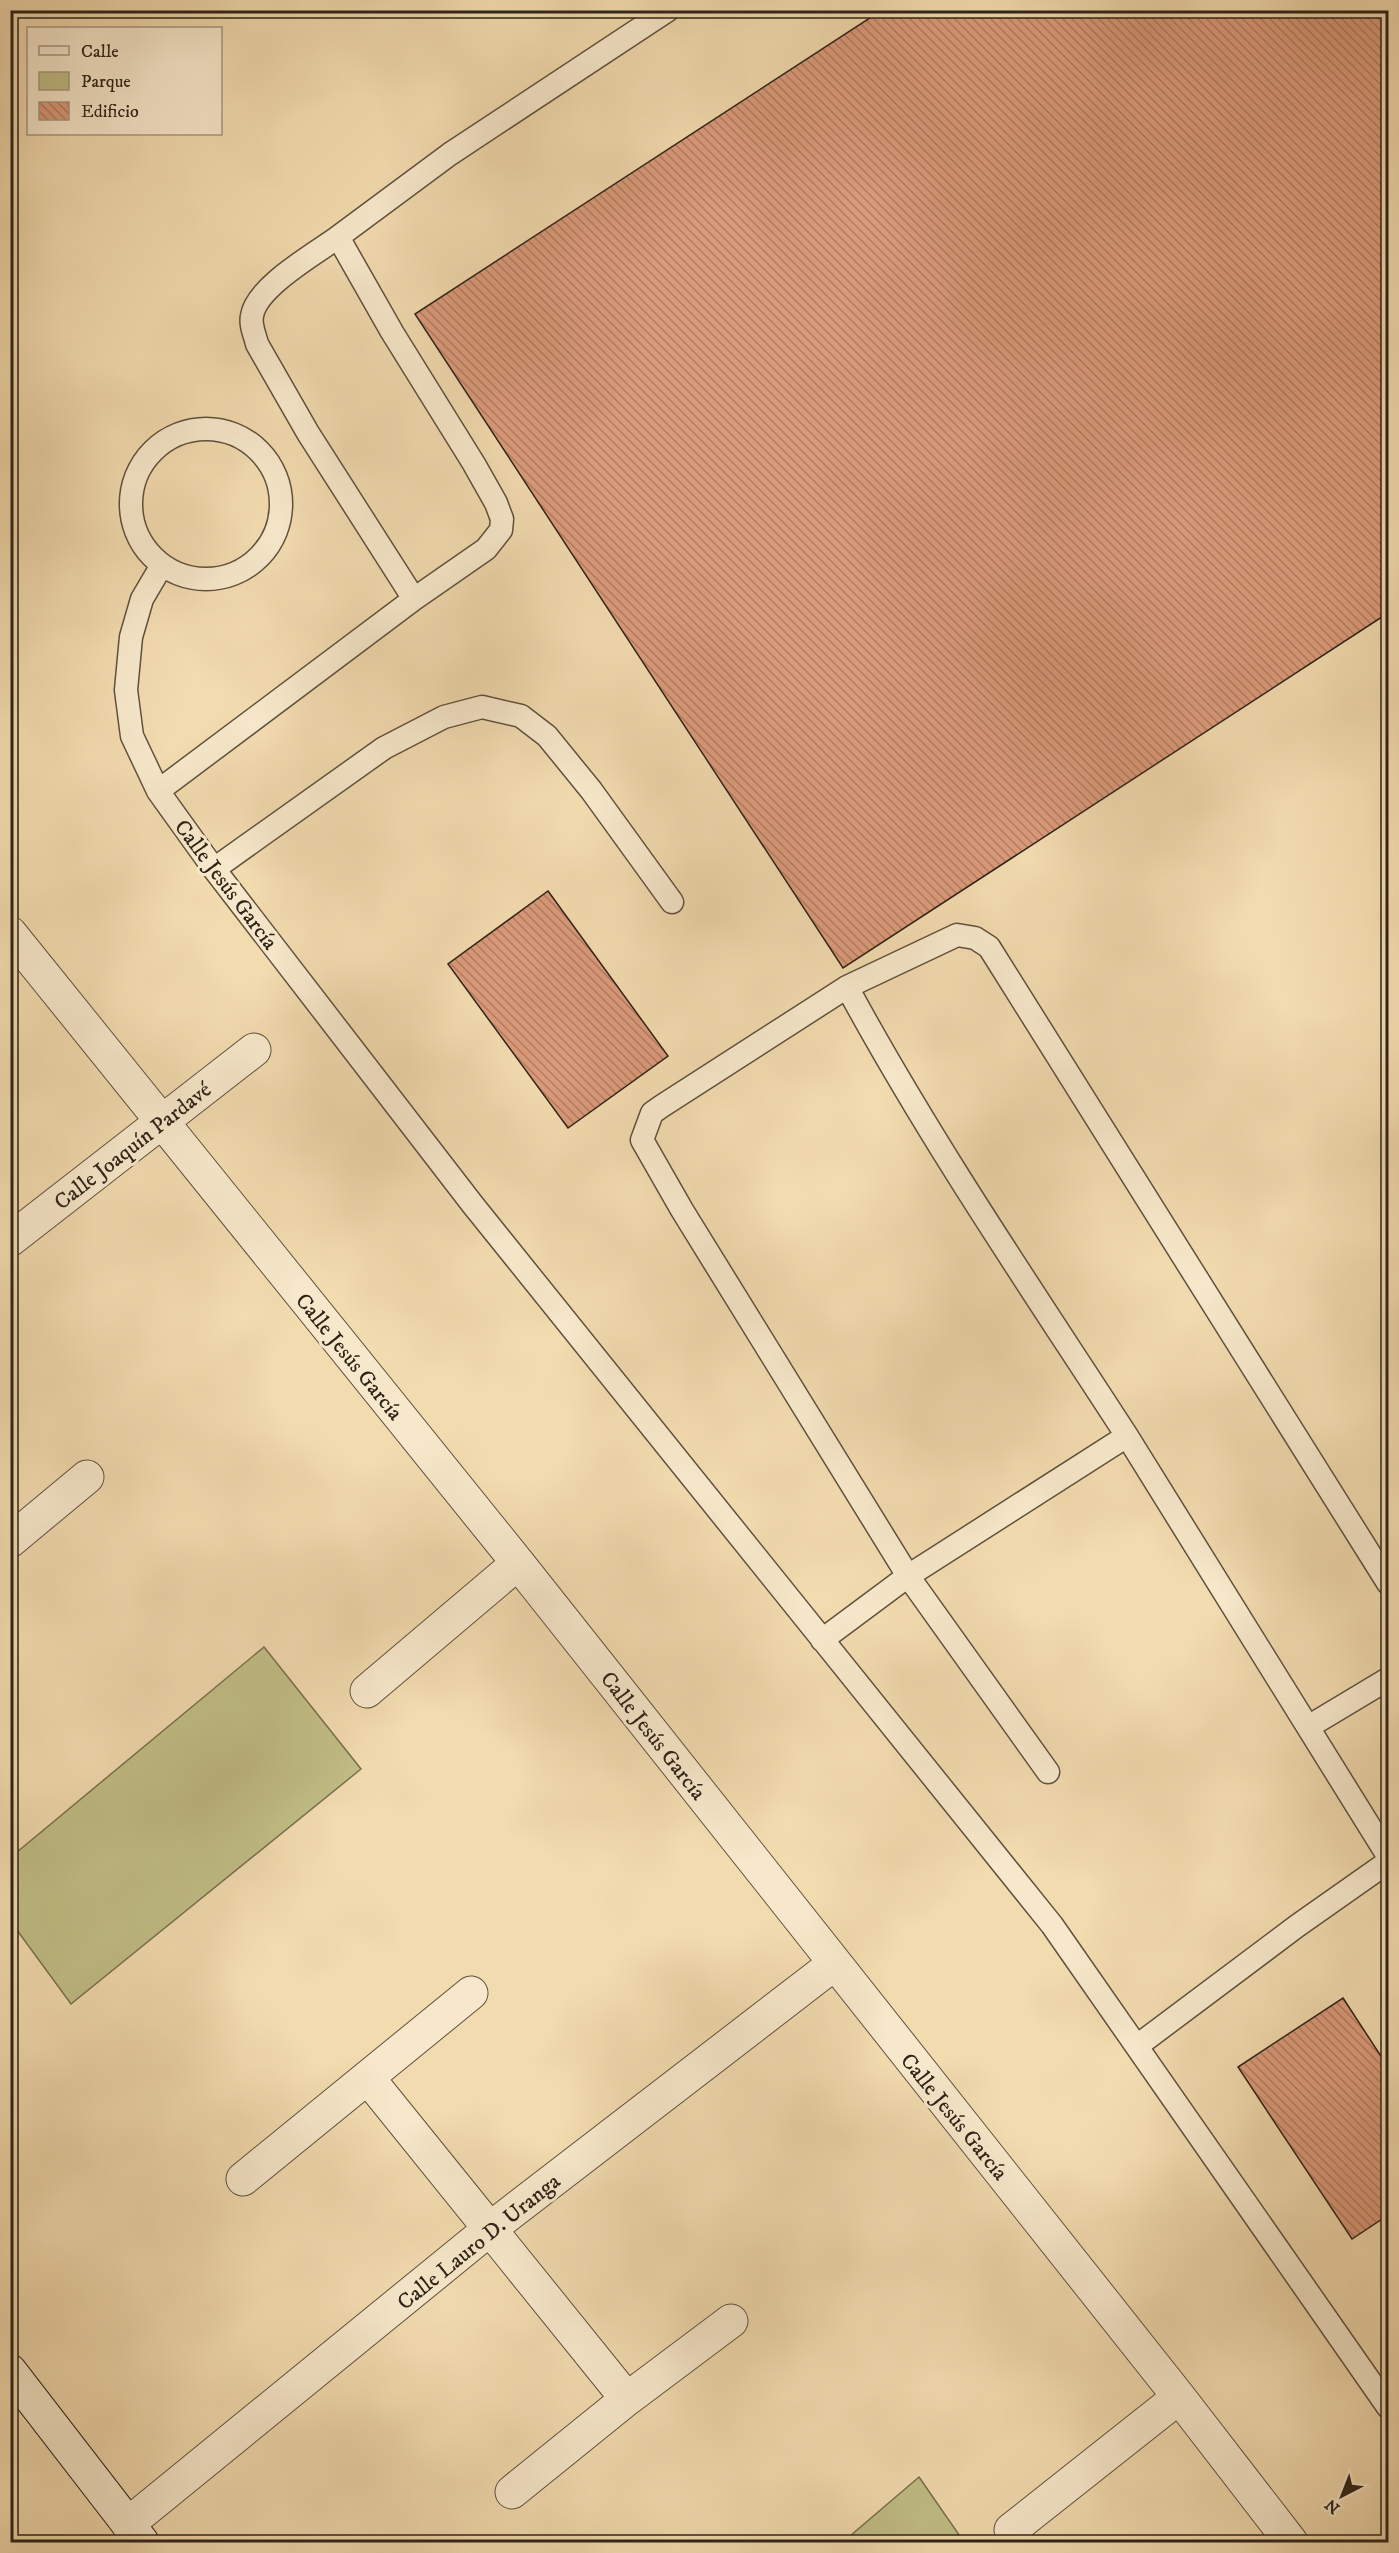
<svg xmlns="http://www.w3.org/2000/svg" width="1399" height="2553" font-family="'IM FELL DW Pica',serif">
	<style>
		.park { fill: #c1be86; stroke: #78704f; stroke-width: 1.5 }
		.building { fill: url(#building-back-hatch); stroke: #2e2318; stroke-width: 1.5 }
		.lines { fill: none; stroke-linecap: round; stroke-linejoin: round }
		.lane-casing { stroke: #5f513e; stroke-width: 25 }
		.street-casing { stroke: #5f513e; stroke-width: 35 }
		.secondary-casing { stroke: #2e2318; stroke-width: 35 }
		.lane { stroke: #f7e8cb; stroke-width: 22 }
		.street { stroke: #f7e8cb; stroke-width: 33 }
		.secondary { stroke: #f7e8cb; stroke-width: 33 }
		.labels { text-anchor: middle; stroke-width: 6; stroke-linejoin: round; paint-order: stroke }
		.street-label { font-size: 22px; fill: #2e2318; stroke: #f7e8cb }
	</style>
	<defs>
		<pattern id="building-back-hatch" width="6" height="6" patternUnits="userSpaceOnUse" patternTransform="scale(1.5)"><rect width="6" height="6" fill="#db9a7a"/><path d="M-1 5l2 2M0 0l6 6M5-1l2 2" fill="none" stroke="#b27d63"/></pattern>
	</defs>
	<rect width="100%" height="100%" fill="#f2dbaf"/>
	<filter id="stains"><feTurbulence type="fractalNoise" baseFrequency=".00333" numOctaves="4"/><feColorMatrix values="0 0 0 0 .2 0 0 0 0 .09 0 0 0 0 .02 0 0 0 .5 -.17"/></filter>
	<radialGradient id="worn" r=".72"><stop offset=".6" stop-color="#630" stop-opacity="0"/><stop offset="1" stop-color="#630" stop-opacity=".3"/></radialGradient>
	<path class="park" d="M264 1647 361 1769 71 2004 11 1922V1857Z
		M919 2477 964 2542H843Z"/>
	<path class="building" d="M882 10H1388V613L843 968 415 314Z
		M548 891 668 1056 568 1128 448 964Z
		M1343 1998 1388 2067V2215L1352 2239 1238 2067Z"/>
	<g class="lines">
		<g class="lane-casing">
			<path id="lane" d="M338 237C315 254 256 287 252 316 250 325 255 335 257 344L308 433 414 599
				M131 504a75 75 0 1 1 150 0a75 75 0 1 1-150 0Z
				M162 565 142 599 131 637 126 690 132 736 158 791 214 869 473 1205 1052 1925 1388 2407
				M158 791 414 599 486 549 501 530 502 519 496 503 474 464 392 332 338 237 450 154 668 10
				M214 869 384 748 444 717 482 707 521 716 547 736 591 790 672 902
				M847 987 957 935 975 938 989 947 1388 1583
				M1127 1436 1388 1856
				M822 1640 908 1576 1127 1436C1031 1288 931 1142 847 987L662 1106 652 1113 642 1140 682 1210 908 1576 1048 1772
				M1308 1727 1388 1679
				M1137 2046 1297 1926 1388 1862"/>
		</g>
		<g class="street-casing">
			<path id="street" d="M10 933 518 1563 1179 2397 1291 2542
				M10 1240 254 1050
				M10 1541 87 1477
				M367 1691 518 1563
				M368 2078 627 2399
				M243 2179 471 1993
				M512 2492 627 2399 731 2321
				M128 2524 491 2228 834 1964
				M1011 2530 1179 2397"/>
		</g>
		<g class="secondary-casing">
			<path id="secondary" d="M10 2371 142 2542"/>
		</g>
		<use href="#lane" class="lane"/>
		<use href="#street" class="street"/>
		<use href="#secondary" class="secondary"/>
	</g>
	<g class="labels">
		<g class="street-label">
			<text transform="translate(227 884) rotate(53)" y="8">Calle Jesús García</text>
			<text transform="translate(132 1145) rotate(-38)" y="8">Calle Joaquín Pardavé</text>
			<text transform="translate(350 1356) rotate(51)" y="8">Calle Jesús García</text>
			<text transform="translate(654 1735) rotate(52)" y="8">Calle Jesús García</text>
			<text transform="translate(955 2116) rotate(51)" y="8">Calle Jesús García</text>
			<text transform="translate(478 2241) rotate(-39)" y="8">Calle Lauro D. Uranga</text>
		</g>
	</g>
	<rect width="1399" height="2553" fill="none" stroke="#f2dbaf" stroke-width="36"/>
	<rect x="12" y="12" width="1375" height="2529" fill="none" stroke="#2e2318" stroke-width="3"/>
	<rect x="18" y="18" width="1363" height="2517" fill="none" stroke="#2e2318" stroke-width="1.5"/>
	<rect x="27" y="27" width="195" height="108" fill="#f7e8cb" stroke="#a79983" stroke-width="1.5"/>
	<rect x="39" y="46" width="30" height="9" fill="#f7e8cb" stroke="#a79983" stroke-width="1.5"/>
	<text x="81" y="57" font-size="18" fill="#2e2318">Calle</text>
	<rect x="39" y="72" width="30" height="18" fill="#c1be86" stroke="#a79983" stroke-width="1.5"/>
	<text x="81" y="87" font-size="18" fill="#2e2318">Parque</text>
	<rect x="39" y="102" width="30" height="18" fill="url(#building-back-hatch)" stroke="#a79983" stroke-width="1.5"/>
	<text x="81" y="117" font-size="18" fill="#2e2318">Edificio</text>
	<g transform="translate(1342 2496) rotate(222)" stroke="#f7e8cb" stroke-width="4.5" paint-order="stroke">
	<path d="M0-4.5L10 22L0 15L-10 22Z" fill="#2e2318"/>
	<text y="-9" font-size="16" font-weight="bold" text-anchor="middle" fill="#2e2318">N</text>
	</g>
	<rect width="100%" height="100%" filter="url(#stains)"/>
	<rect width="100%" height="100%" fill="url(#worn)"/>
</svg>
